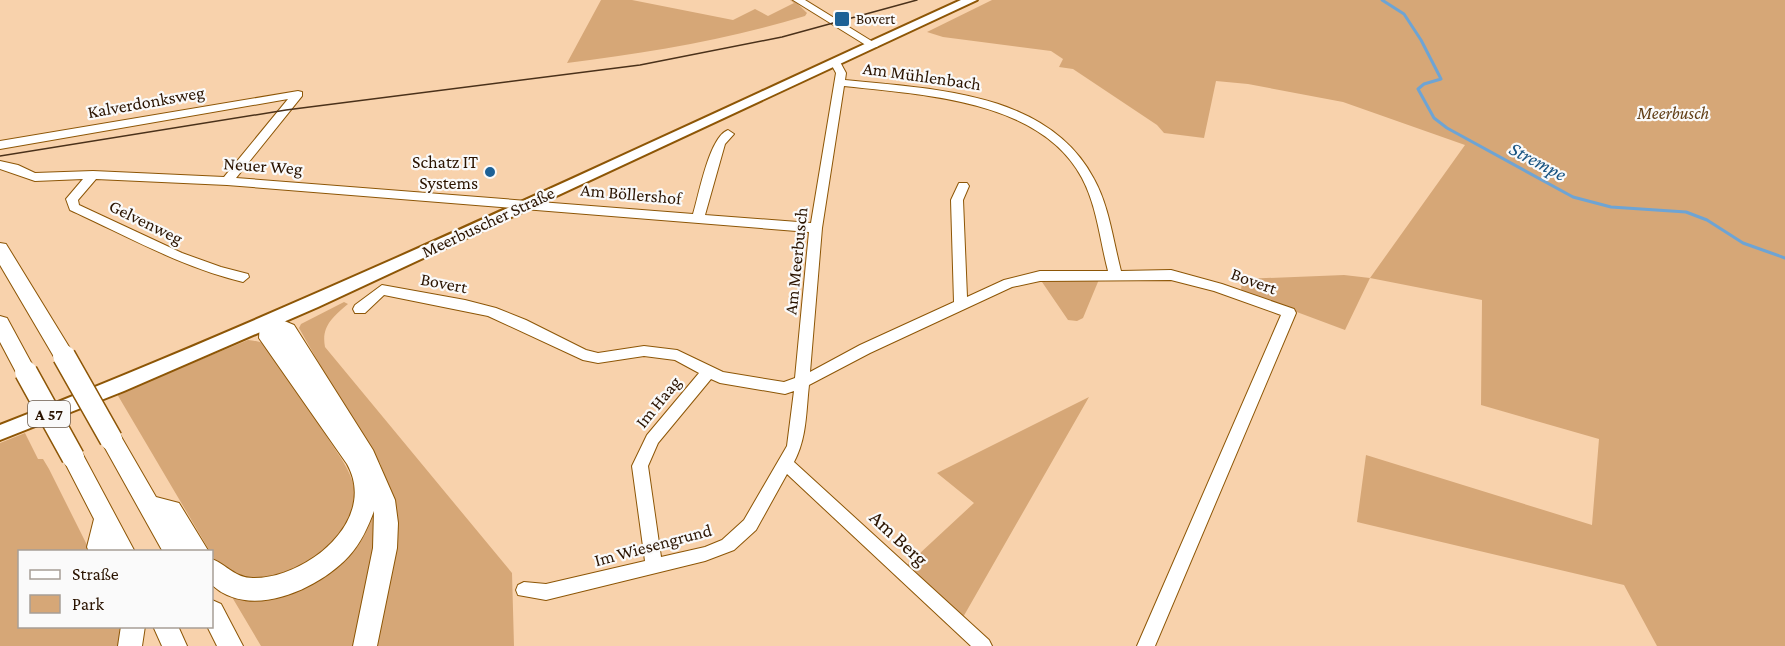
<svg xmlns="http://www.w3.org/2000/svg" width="1785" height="646" font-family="'Crimson Pro',serif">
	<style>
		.green { fill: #d6a777 }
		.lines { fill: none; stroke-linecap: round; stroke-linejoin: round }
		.stream { stroke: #6ea4d4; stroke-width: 3 }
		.minor-casing { stroke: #8d5606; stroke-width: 2 }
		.major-casing { stroke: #8d5606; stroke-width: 4 }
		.highway-casing { stroke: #8d5606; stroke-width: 2 }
		.minor { fill: #fff; fill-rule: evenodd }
		.major { fill: #fff; fill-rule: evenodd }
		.highway { fill: #fff; fill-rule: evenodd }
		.tram { stroke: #4a311a; stroke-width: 1.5 }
		.highway-bridge-casing { stroke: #8d5606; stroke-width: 25; stroke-linecap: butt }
		.highway-bridge { stroke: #fff; stroke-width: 22 }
		.poi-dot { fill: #1d6196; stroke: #fafafa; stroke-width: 2 }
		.labels { text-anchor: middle; stroke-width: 4.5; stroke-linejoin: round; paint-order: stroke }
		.far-poi-label { font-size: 15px; fill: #2b1400; stroke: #fafafa; text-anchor: start }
		.shield { fill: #fafafa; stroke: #69594b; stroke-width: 1.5 }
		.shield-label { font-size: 16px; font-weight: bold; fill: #2b1400 }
		.street-label { font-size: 18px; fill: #2b1400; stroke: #fafafa }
		.park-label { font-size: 18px; font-style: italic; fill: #623f17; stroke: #fafafa }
		.poi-label { font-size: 18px; fill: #2b1400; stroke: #fafafa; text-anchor: end }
		.water-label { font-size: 20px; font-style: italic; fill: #175381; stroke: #fafafa }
		.near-street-label { font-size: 21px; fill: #2b1400; stroke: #fafafa }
	</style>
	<rect width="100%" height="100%" fill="#f8d2ac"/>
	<path class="green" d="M601 0H632L733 20 755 9 768 16 794 3 790 0H794L807 13 805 16C727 40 647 53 567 63Z
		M992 0H1785V646H1657L1624 585 1357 522 1366 455 1592 525 1599 439 1481 405 1482 300 1370 278 1345 330 1241 291 1242 279 1344 275 1370 278 1465 145 1343 102 1248 84 1216 81 1204 138 1164 133 1157 125 1073 69 1059 67 1063 59 1051 51 943 37 927 32Z
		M1100 277 1083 318 1077 321 1068 320 1042 282Z
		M344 302 348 304C333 317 321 326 325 347L512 573 514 646H374L394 501 380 463 354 425 299 328 301 324Z
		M248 340C254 341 260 341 265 345 281 357 311 413 324 432 332 446 344 460 350 475 353 482 355 489 355 497 354 558 260 604 215 560L117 394Z
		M1089 397 962 619 905 567 974 503 937 473Z
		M25 433 38 459H43L49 469 90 551 20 552V626L120 627 118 646H0V443Z
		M371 509 380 514 357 646H261L229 592 287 589Z"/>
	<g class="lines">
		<path class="stream" d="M1382 0 1404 14 1421 40 1439 75 1441 79 1424 84 1418 89 1434 118 1447 128 1573 197 1611 207 1686 212 1707 220 1743 243 1785 258"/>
		<g class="minor-casing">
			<path id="minor" d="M793 0H805L878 45 877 47H869Z
				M835 59 839 60 846 73 845 80C931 89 1048 91 1094 179 1109 206 1113 240 1121 271L1171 270 1222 284 1294 309 1296 313 1155 646H1137L1281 315 1214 291 1171 280 1040 281 1012 287 870 353 809 385C806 411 807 438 794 462L989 640 992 646H971L787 474 756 530 734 550 705 561 546 600 518 595 516 590 518 585 524 582 546 584 645 561 632 466 647 435 699 373 675 360 644 356 598 363 583 360 488 316 384 295 365 313H355L353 309 355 305 382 285 465 300 496 308 526 320 586 350 598 353 644 346 677 350 723 372 784 382 795 378 809 232 227 185 96 179 78 200 79 205 182 253 221 267 248 274 249 277 243 282C181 267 127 236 70 210L66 199 83 179 35 181 0 169V161L18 165 35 173 93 171 224 177 288 99 0 149V141L298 91 302 92V96L236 178 693 214C699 195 709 137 728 130L734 134 725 144 705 215 811 223 836 73 830 62ZM844 86C922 95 1040 99 1082 178 1097 206 1100 241 1108 271H1040L1004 280 967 297 963 200 969 186 967 183H959L951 200 954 302 860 345 810 372 822 228ZM711 379 720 383 785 394 794 391 787 446 744 520 722 540 705 547 661 557 648 466 658 443Z"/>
		</g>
		<g class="major-casing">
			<path id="major" d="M961 0H977L318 307 124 391 0 440V425C326 297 643 145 961 0Z"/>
		</g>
		<g class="highway-casing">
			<path id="highway" d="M0 243 6 244 71 350 74 356 71 362 64 364 57 362 0 265Z
				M270 315 294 325 373 450 395 500 398 523 397 548 377 646H353L373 548 374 511C368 527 361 543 349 556 320 588 251 621 212 585V559C227 565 235 578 253 578 305 579 379 521 347 464L259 338 260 322 263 317Z
				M0 316 7 318 33 366 36 372 33 378 26 380 19 378 0 342Z
				M111 430 119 433 156 497 179 503 209 552H163L100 439 103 433Z
				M73 448 81 451 135 552H89L87 547 94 519 62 457 65 451Z
				M212 600 221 604 243 646H217L207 626H212Z
				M121 626H145L142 646H118Z
				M153 626H178L187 646H162Z"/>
		</g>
		<use href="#minor" class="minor"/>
		<use href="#major" class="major"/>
		<use href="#highway" class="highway"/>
		<path class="tram" d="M0 156 286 110 640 65 782 37 917 0"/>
		<g class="highway-bridge-casing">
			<path id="highway-bridge" d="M64 356 111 439
				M26 372 73 457"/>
		</g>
		<use href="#highway-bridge" class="highway-bridge"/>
	</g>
	<g class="poi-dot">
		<rect x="834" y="11" width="16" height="16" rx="3"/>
		<circle cx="490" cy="172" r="6"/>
	</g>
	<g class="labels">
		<g class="far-poi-label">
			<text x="856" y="24">Bovert</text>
		</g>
		<rect class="shield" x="28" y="401" width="42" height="26" rx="4.5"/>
		<g class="shield-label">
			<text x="49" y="420">A 57</text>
		</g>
		<g class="street-label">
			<text transform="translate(922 76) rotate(8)" y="6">Am Mühlenbach</text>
			<text transform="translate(146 102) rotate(-10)" y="6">Kalverdonksweg</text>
			<text transform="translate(263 166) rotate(4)" y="6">Neuer Weg</text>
			<text transform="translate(631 194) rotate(5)" y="6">Am Böllershof</text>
			<text transform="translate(146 222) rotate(26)" y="6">Gelvenweg</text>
			<text transform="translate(488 222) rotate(-25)" y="6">Meerbuscher Straße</text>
			<text transform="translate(796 261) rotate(-84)" y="6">Am Meerbusch</text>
			<text transform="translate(1254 281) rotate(20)" y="6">Bovert</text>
			<text transform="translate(444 283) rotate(11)" y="6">Bovert</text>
			<text transform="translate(658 402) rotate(-51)" y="6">Im Haag</text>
			<text transform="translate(653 545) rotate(-15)" y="6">Im Wiesengrund</text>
		</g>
		<g class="park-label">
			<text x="1673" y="119">Meerbusch</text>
		</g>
		<g class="poi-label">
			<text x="478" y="168">Schatz IT<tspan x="478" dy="21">Systems</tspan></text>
		</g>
		<g class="water-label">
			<text transform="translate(1538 161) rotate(28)" y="7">Strempe</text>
		</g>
		<g class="near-street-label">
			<text transform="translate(899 538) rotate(43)" y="7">Am Berg</text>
		</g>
	</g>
	<rect x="18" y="550" width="195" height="78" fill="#fafafa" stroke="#a79e96" stroke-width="1.5"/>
	<rect x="30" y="570" width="30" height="9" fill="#ffffff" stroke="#a79e96" stroke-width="1.5"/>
	<text x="72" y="580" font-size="18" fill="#2b1400">Straße</text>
	<rect x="30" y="595" width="30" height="18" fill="#d6a777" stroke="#a79e96" stroke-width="1.5"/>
	<text x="72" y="610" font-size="18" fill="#2b1400">Park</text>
</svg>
